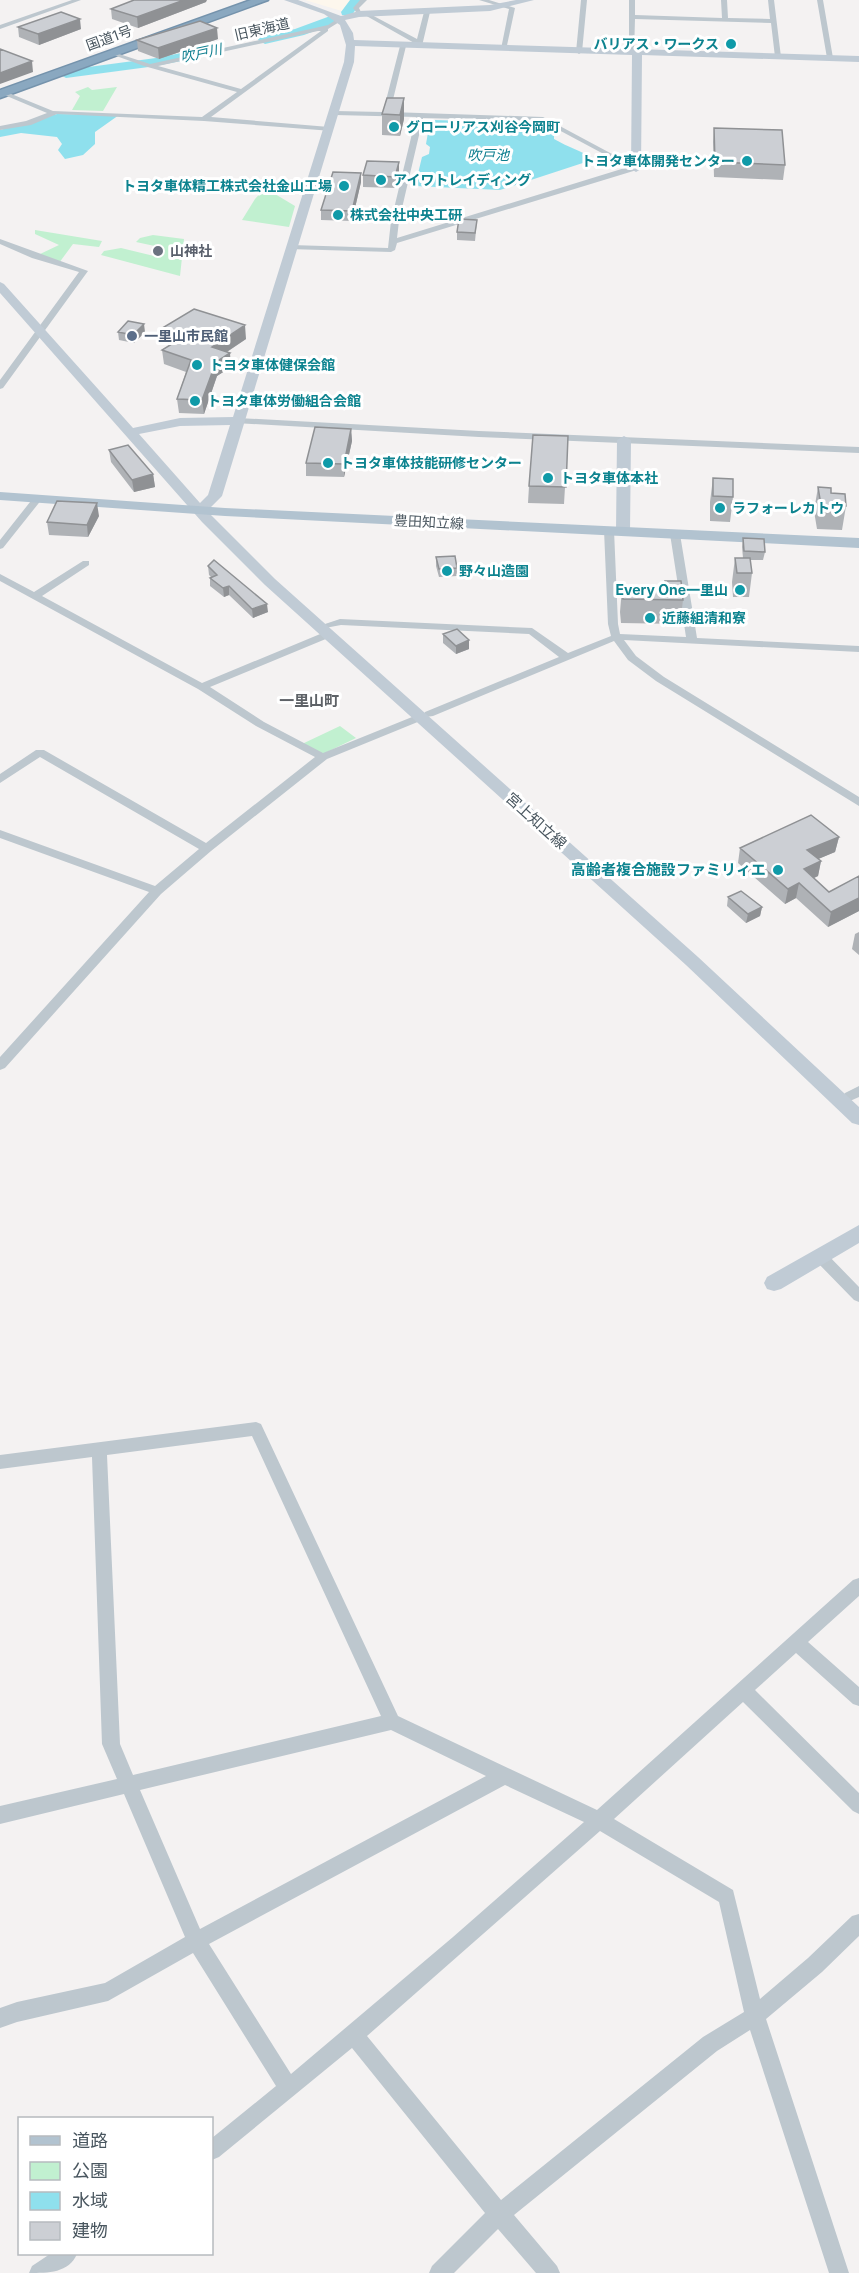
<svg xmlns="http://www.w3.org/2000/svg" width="859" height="2273" font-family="Inter,'Noto Sans JP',sans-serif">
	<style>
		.commercial { fill: #fdf7ed }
		.green { fill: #c1f0d0 }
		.water { fill: #8fe0ed }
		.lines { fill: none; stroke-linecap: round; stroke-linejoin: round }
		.river { fill: #8fe0ed; fill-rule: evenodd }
		.highway-casing { stroke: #7593ac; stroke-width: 3 }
		.street { fill: #bdc7ce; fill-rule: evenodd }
		.secondary { fill: #c0cbd5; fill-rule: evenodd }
		.primary { fill: #b2c3d0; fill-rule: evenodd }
		.highway { fill: #8aa8c0; fill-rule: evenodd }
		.wall { fill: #afb2b6 }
		.shaded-wall { fill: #8f9194 }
		.building { fill: #cccfd4; stroke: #8f9194; stroke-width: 1.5 }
		.culture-dot { fill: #0f9aa8; stroke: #fff; stroke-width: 2 }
		.worship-dot { fill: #6b7280; stroke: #fff; stroke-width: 2 }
		.service-dot { fill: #5c6f8a; stroke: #fff; stroke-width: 2 }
		.labels { text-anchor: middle; stroke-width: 6; stroke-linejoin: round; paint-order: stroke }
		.far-street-label { font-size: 14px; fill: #49565f; stroke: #fff }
		.far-culture-label { font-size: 14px; font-weight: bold; fill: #0d838f; stroke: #fff; text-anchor: start }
		.far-water-label { font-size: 14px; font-style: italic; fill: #0d7e8f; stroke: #fff }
		.far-worship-label { font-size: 14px; font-weight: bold; fill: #5b616d; stroke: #fff; text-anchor: start }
		.far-service-label { font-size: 14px; font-weight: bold; fill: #4e5e75; stroke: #fff; text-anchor: start }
		.far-quarter-label { font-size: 15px; font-weight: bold; fill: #5e6267; stroke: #fff }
		.street-label { font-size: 15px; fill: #49565f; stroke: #fff }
		.culture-label { font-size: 15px; font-weight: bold; fill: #0d838f; stroke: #fff; text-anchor: end }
	</style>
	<rect width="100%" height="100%" fill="#f4f2f2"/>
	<path class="commercial" d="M305 0H355L345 12Z"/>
	<path class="green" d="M88 87 92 90 117 87 103 111 72 110 80 96 75 92Z
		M265 188 295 206 289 227 242 220 255 199Z
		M35 230 102 241 99 247 73 244 59 263 38 255 59 245 35 234Z
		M153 235 184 239 180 276 101 255 104 251 121 248 154 256 164 248 136 242 140 238Z
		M340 726 356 738 321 755 302 744Z"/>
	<path class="water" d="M57 114 119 115 95 132V144L83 155 65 159 58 150 62 144 57 137 21 133 0 137V130Z
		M433 120 531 123 554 136V139C568 147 581 151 595 159L500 190 415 186 422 157 429 154 430 147 426 144 430 121Z"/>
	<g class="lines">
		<path class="river" d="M350 0H362L352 15H342L341 12Z
			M333 15 338 16 339 19 338 22 304 35 265 44 258 40 260 37 295 29Z
			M216 46 221 47 223 50 221 53 156 66 66 78 59 74 66 70 156 58Z"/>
		<g class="highway-casing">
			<path id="highway" d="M251 0H268L0 98V90Z"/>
		</g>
		<path class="street" d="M72 0H81L0 29V25Z
			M360 0H367L359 8 362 14 359 16 353 8Z
			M479 0H489L515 8 506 50 501 49 509 9Z
			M581 0H587L582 52 579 54 576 52Z
			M629 0H635V15L722 18 721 0H727L728 18 770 19 768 0H774L781 57 778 59 775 57 771 23 635 19 634 53 629 54Z
			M817 0H823L833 58 830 60 827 58Z
			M427 10 430 12 422 46 419 48 416 44 363 14 368 13 417 39 424 12Z
			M342 16 344 19 328 29V31L211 117 329 127 333 129 332 131 204 121 57 114 31 125 0 130V126L26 121 47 113 2 94 4 91 53 111 202 117 237 92 144 66 108 53 113 52 150 64 315 28 328 25ZM318 31H321L241 89 158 66Z
			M403 44 406 46 390 112 543 117 640 169 397 243 395 250 391 252 288 249V245H291L388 248 391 221 416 117 335 115 331 113 335 111 383 112 400 46ZM423 118 542 121 628 167 397 238 399 221Z
			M0 239 88 271 3 388 0 389V380L79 272 32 258 0 244Z
			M238 418 479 431 859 447V453L479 437 235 423V419Z
			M34 497 42 499 3 548 0 549V540Z
			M609 527 614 530 618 624 620 634 686 637 670 534 675 531 680 534 697 638 859 646V652L624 640 636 656 664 677 859 797V806L656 681 628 660 614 641 433 716 426 717 425 719 327 759 211 851 161 894 5 1068 0 1070V1057L149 892 0 838V830L155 886 199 849 40 757 0 783V774L36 750H44L206 843 315 757 256 726 198 689 0 581V574L34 592 83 561H89V565L42 596 202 683 325 632H333V636L210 687 264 722 323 753 417 715 424 714 425 712 559 657 529 634 341 625 325 628V624L340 619 532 628 568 653 611 636 608 624 604 530Z
			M859 1086V1097L850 1101 845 1099 843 1096 845 1093Z
			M820 1250 825 1252 859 1287V1302L854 1300 815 1260 813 1256 815 1252Z
			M256 1422 261 1424 398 1716 597 1810 853 1580 859 1578V1596L808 1642 859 1687V1706L853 1704 796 1653 755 1690 859 1793V1814L853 1811 743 1702 614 1819 733 1890 760 1999 808 1958 852 1916 859 1914V1936L822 1972 766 2019 849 2273H829L750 2030 717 2051 514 2215 557 2266 560 2273H536L498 2229 454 2273H429L432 2266 485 2213 352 2048 219 2157 212 2160V2138L276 2086 193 1953 108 2001 17 2022 0 2028V2008L17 2002 105 1983 185 1937 124 1794 0 1824V1806L117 1779 102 1744 92 1457 0 1469V1455ZM252 1436 381 1716 133 1775 120 1744 107 1455ZM391 1730 486 1776 200 1929 140 1790ZM505 1785 584 1822 453 1937 291 2074 209 1944ZM600 1831 719 1902 744 2012 703 2037 501 2200 367 2036Z
			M50 2254H77C69 2273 48 2273 29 2273L32 2266Z"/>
		<path class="secondary" d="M284 0H298L341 16 359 11 490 5 516 0H534L490 11 359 17 345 20 353 33 354 40 859 56V62L642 55 641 169 636 172 631 169 632 55 355 46 354 62 222 496 207 511 275 579 698 957 859 1107V1125L852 1123 686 965 265 585 202 522 0 293V282L4 284 133 428 180 418 233 417 344 62 346 45 340 25 324 14ZM230 425 208 495 200 503 139 434 180 426Z
			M624 436 631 440 630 531 623 535 616 531 617 440Z
			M859 1225V1243L781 1289 774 1291 767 1289 764 1283 767 1277Z"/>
		<path class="primary" d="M0 492 225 508 859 538V548L225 516 0 500Z"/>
		<use href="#highway" class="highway"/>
	</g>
	<path class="wall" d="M206 0V2L138 28 112 19 111 9Z
		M18 27 81 29 39 45 19 37Z
		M218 39 159 59 138 51 137 40Z
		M387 98 404 119 400 136 382 135V114Z
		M714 128 785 165 783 180 714 177 713 142Z
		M399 162V173L396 188 363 187V175Z
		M361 173V182L352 221 321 220V210Z
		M477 220 475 241 457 240V232Z
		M164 327 246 339 227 352 231 367 217 376 204 414 179 413 177 399 186 372 164 364 162 350 173 343 165 341Z
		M118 332H145L134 343 119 340Z
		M351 429 352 441 344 477 306 476V463Z
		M568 436 564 504 528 503 529 486Z
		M109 450 153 474 155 487 134 492 111 462Z
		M713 478 733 497 730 522 710 521V502Z
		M818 487 831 493 846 506 842 530 817 529 814 511Z
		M99 516 88 537 49 535 47 522Z
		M743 538 765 552 763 560H750L752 573 749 597H733L732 582 735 558H743L742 547Z
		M436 557 457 568V576L439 577 436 566Z
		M208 566 268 612 253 618 229 595 224 597 210 586V578L211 577 209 575Z
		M665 581 683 600 680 624 621 623 620 612 622 587H664Z
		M443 634 469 649 456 654 443 643Z
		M839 837 835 852 818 859 821 861 818 876 814 878 829 892 859 876V911L828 927 796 898 785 904 738 863 740 848Z
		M728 897 762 907 760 916 746 923 727 906Z
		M859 932V955L852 949 855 934Z"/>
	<path class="shaded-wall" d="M184 0H207L206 2 138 28 137 17Z
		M80 19 81 29 39 45 38 34Z
		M217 28 218 39 159 59 158 48Z
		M32 61 33 72 0 84V73Z
		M404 98V119L400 136V115Z
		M399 162V173L396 188 395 177Z
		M361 173V182L352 221V211Z
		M144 324 145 332 134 343 133 335Z
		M245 325 246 339 213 361 212 347Z
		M230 353 231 367 217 376 204 414 202 400 216 362Z
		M351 429 352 441 344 477V464Z
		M153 474 155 487 134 492 132 480Z
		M97 503 99 516 88 537 87 525Z
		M229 586V595L224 597 223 588Z
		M267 604 268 612 253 618 252 609Z
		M469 640V649L456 654V646Z
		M839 837 835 852 804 865 807 850Z
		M821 861 818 876 801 884 804 869Z
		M799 883 796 898 785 904 788 889Z
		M859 898V911L828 927 831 912Z
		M762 907 760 916 746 923 748 914Z"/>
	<path class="building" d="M134 0H184L137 17 111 9Z
		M61 12 80 19 38 34 18 27Z
		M200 21 217 28 158 48 137 40Z
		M0 49 32 61 0 73Z
		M387 98H404L400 115 382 114Z
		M714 128 782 130 785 165 715 162Z
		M367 161 399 162 395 177 363 175Z
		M333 172 361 173 352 211 321 210Z
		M459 219 477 220 475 233 457 232Z
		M194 309 245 325 212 347 230 353 216 362 202 400 177 399 191 360 162 350 188 334 164 327Z
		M128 321 144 324 133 335 118 332Z
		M315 427 351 429 344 464 306 463Z
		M533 435 568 436 566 487 529 486Z
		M128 445 153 474 132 480 109 450Z
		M713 478 733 479V497L713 496Z
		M818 487 831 488V493L845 494 846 506 821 505Z
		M57 501 97 503 87 525 47 522Z
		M743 538 764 539 765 552 744 551Z
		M455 556 457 568 439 569 436 557Z
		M735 558H750L752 573H737Z
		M214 560 267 604 252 609 229 586 223 588 210 578 217 575 208 566Z
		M665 581H681L683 600 623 599 622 587H666Z
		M457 629 469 640 456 646 443 634Z
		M811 815 839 837 807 850 821 861 804 869 829 892 859 876V898L831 912 799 883 788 889 740 848Z
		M741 891 762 907 748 914 728 897Z"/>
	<g class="culture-dot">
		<circle cx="731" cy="44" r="6"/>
		<circle cx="394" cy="127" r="6"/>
		<circle cx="747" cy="161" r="6"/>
		<circle cx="381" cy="180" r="6"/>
		<circle cx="344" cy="186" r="6"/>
		<circle cx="338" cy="215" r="6"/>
		<circle cx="197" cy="365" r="6"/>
		<circle cx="195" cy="401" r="6"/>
		<circle cx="328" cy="463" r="6"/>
		<circle cx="548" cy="478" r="6"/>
		<circle cx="720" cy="508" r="6"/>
		<circle cx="447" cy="571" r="6"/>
		<circle cx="740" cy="590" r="6"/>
		<circle cx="650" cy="618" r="6"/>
		<circle cx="778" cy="870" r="6"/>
	</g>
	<circle class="worship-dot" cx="158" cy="251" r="6"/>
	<circle class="service-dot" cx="132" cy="336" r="6"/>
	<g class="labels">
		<g class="far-street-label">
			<text transform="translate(262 29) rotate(-13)" y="5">旧東海道</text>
			<text transform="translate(109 38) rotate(-20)" y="5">国道1号</text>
			<text transform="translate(429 522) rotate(3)" y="5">豊田知立線</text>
		</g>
		<g class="far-culture-label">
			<text x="719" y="49" text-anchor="end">バリアス・ワークス</text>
			<text x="406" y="132">グローリアス刈谷今岡町</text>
			<text x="735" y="166" text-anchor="end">トヨタ車体開発センター</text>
			<text x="393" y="185">アイワトレイディング</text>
			<text x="332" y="191" text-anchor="end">トヨタ車体精工株式会社金山工場</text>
			<text x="350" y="220">株式会社中央工研</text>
			<text x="209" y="370">トヨタ車体健保会館</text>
			<text x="207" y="406">トヨタ車体労働組合会館</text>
			<text x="340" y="468">トヨタ車体技能研修センター</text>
			<text x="560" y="483">トヨタ車体本社</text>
			<text x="732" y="513">ラフォーレカトウ</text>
			<text x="459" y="576">野々山造園</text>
			<text x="728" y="595" text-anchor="end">Every One一里山</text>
			<text x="662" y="623">近藤組清和寮</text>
		</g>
		<g class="far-water-label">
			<text transform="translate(201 53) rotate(-12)" y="5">吹戸川</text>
			<text x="488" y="160">吹戸池</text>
		</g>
		<g class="far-worship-label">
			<text x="170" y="256">山神社</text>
		</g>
		<g class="far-service-label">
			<text x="144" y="341">一里山市民館</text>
		</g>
		<g class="far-quarter-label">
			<text x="309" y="706">一里山町</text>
		</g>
		<g class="street-label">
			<text transform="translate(536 821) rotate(42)" y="5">宮上知立線</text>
		</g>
		<g class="culture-label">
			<text x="766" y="875">高齢者複合施設ファミリィエ</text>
		</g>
	</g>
	<rect x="18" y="2117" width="195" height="138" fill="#ffffff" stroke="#b6bbbf" stroke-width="1.5"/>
	<rect x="30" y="2136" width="30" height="9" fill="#b2c3d0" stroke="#b6bbbf" stroke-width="1.5"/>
	<text x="72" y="2147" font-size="18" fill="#49565f">道路</text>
	<rect x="30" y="2162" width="30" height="18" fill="#c1f0d0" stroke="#b6bbbf" stroke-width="1.5"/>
	<text x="72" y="2177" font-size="18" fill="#49565f">公園</text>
	<rect x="30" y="2192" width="30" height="18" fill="#8fe0ed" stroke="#b6bbbf" stroke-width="1.5"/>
	<text x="72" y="2207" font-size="18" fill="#49565f">水域</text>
	<rect x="30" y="2222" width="30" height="18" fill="#cccfd4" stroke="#b6bbbf" stroke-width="1.5"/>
	<text x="72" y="2237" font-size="18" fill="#49565f">建物</text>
</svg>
